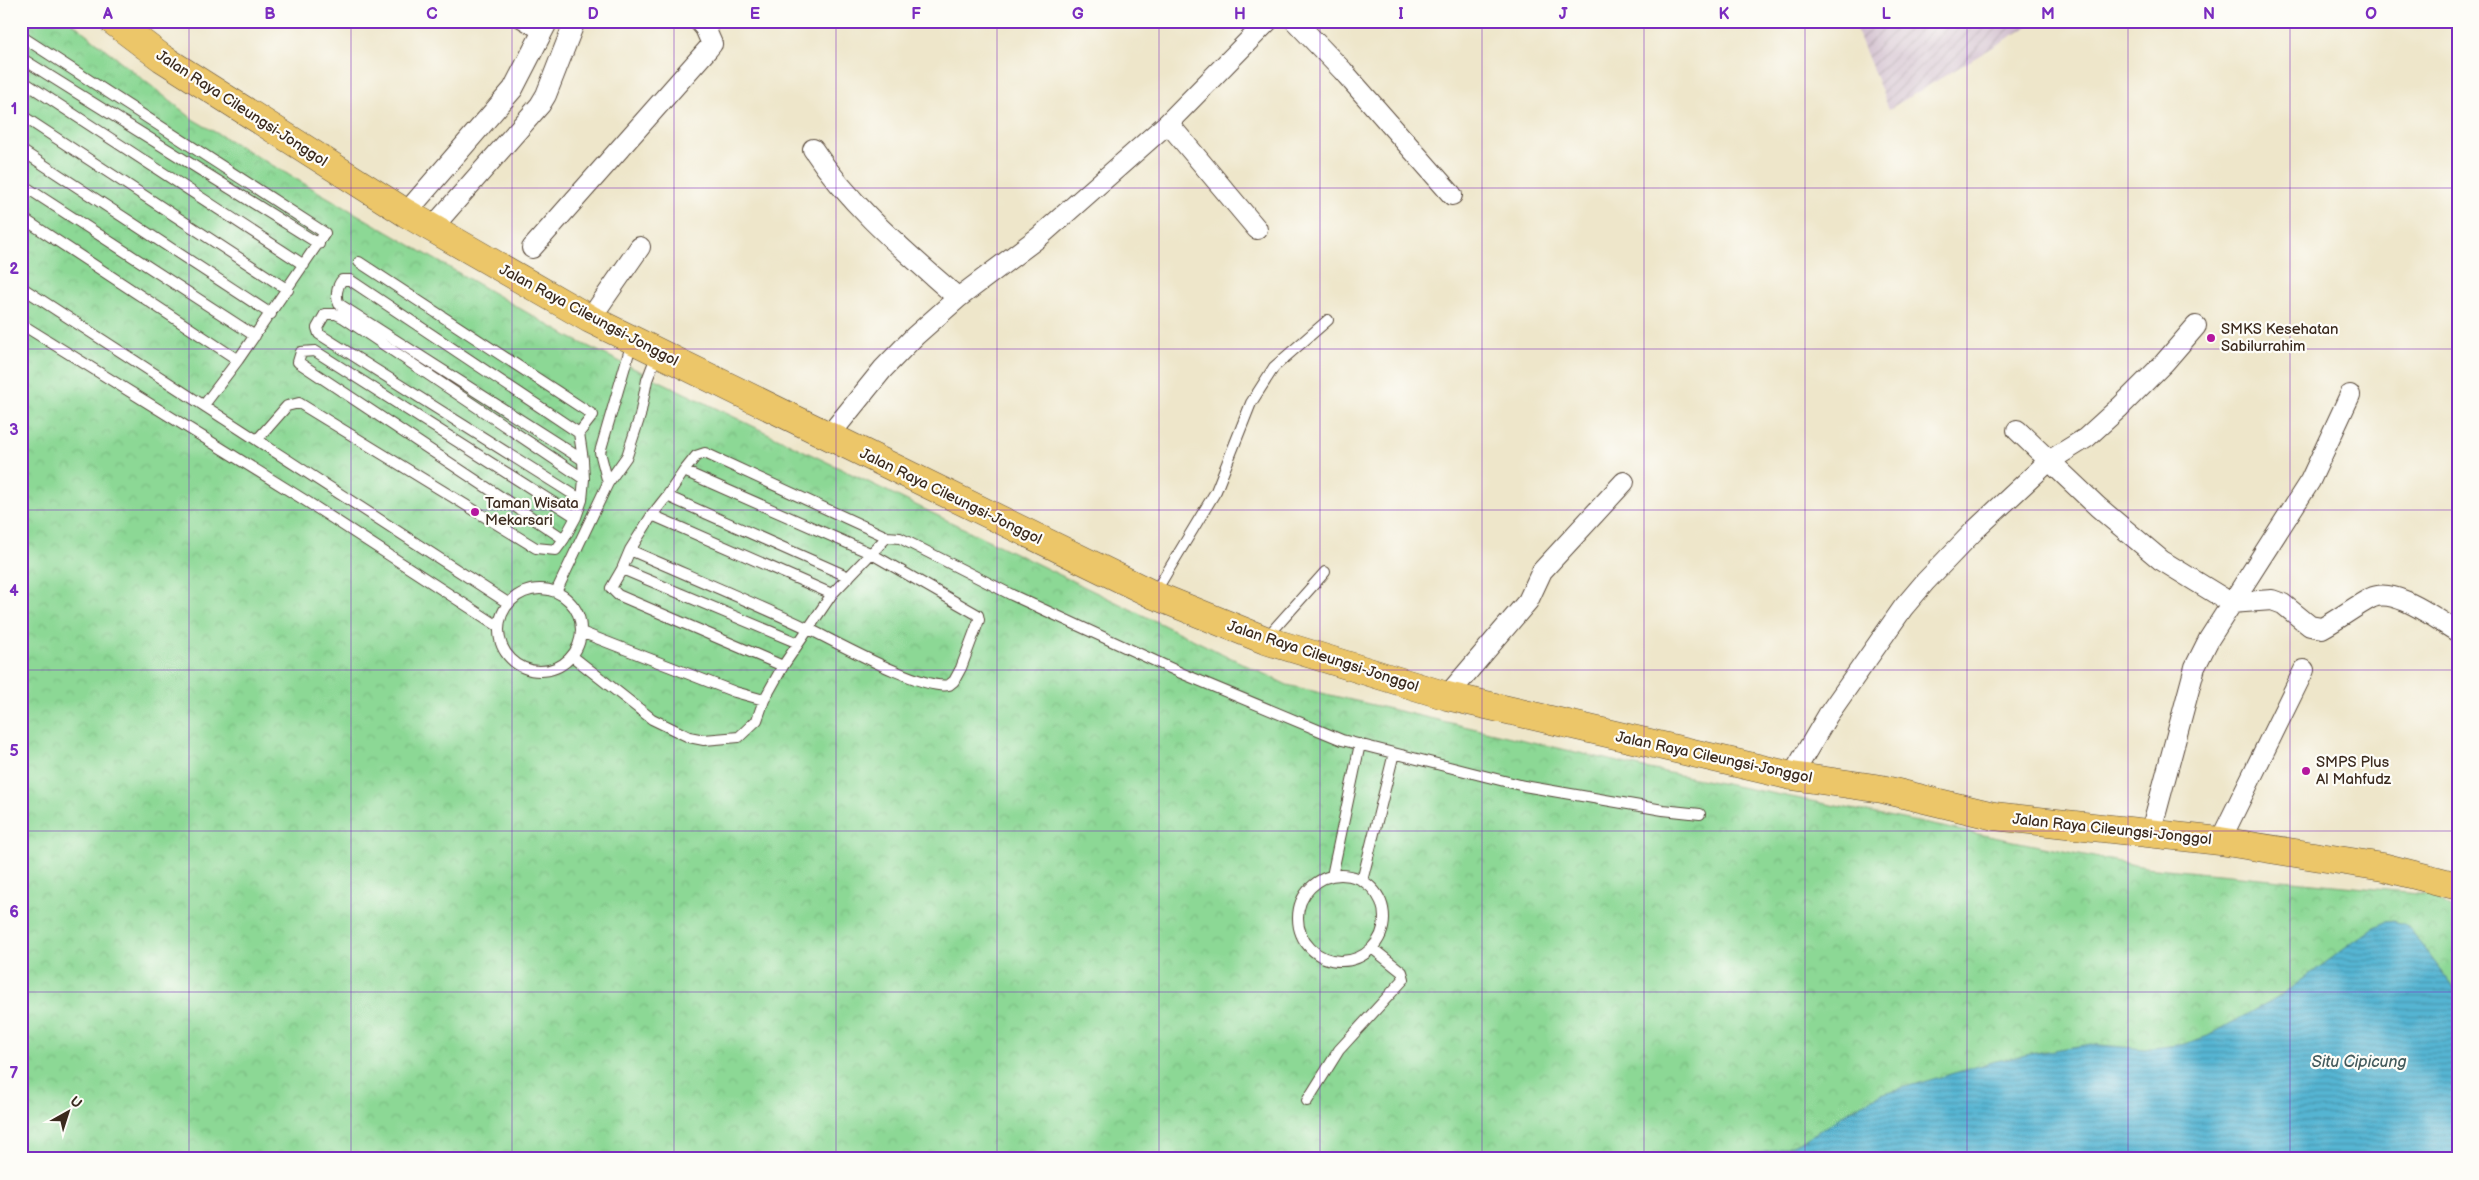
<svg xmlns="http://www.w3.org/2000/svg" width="2479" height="1180" font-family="'Balsamiq Sans',sans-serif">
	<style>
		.industrial { fill: url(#industrial-furrows) }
		.park { fill: url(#park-crowns); stroke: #64815a }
		.water { fill: url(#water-rules); stroke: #487078 }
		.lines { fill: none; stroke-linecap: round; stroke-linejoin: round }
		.service-casing { stroke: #564638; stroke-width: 12 }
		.minor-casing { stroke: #564638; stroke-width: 22 }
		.primary-casing { stroke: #564638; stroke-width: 29 }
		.service { stroke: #fff; stroke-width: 10 }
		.minor { stroke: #fff; stroke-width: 20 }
		.primary { stroke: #ecc669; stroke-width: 28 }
		.grid { fill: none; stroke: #7b2cbf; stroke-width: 1; stroke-opacity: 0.55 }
		.poi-dot { fill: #b5179e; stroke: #fdfcf7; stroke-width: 2 }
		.labels { text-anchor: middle; stroke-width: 4.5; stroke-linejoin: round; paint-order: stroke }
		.street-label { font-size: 15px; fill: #3b2a1e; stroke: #fdfcf7 }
		.poi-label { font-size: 15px; fill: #3b2a1e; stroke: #fdfcf7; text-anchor: start }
		.water-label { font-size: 16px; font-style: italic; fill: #445b5d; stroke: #fdfcf7 }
		.neatline { fill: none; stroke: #7b2cbf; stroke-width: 2 }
		.grid-label { font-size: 16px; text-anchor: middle; font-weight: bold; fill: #7b2cbf }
	</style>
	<defs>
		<pattern id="industrial-furrows" width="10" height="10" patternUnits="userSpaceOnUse" patternTransform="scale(1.25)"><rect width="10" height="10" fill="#d0bdcd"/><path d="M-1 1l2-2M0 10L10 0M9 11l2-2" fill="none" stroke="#aa9aa6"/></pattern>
		<pattern id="park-crowns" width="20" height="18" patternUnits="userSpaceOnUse" patternTransform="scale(1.25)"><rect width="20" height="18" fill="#8cd895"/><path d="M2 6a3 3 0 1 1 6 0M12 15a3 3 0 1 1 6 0" fill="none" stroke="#7aba80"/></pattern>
		<pattern id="water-rules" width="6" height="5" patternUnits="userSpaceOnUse" patternTransform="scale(1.25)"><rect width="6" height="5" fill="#55b5d3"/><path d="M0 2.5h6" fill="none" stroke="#4893ab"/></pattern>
	</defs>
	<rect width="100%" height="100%" fill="#fdfcf7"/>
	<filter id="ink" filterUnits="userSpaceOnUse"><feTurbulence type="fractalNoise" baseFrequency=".02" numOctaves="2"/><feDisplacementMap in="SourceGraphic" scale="10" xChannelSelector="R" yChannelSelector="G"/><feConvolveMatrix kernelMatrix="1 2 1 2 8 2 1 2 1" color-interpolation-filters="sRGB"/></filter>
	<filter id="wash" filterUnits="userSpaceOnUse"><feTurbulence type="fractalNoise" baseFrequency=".0096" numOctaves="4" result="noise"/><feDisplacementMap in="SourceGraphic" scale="20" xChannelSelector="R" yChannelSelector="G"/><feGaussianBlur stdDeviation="1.12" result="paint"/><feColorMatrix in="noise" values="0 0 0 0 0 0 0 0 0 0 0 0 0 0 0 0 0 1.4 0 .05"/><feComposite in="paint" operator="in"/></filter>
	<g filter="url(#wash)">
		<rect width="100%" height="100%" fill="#eee6ca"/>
		<path class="industrial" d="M1853 21H2037L1889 109Z"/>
		<path class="park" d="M21 21H70L194 120 571 338 1287 685 1644 768 2145 867 2428 894 2458 913V1159H21Z"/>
		<path class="water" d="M2394 921 2406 925 2458 993V1159H1674C1709 1151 1752 1158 1784 1148 1820 1136 1846 1109 1881 1094L1996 1061 2036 1053 2090 1044 2145 1049 2184 1044 2208 1036 2281 995 2373 928 2385 922Z"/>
	</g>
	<g filter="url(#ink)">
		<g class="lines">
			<g class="service-casing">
				<path id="service" d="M518 21 543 36
					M21 36 325 233 238 360 204 405
					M21 58 319 244
					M21 80 304 265
					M21 115 288 290
					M21 150 271 314
					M21 184 255 336
					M21 217 238 360
					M21 287 508 603
					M21 324 306 501 498 626
					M579 433 583 460
					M257 440 287 406 299 403 536 548 556 550 564 539 298 362 301 352 315 351 576 517 582 500 319 334 317 328 325 314H336L344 318 584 479 583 460 339 304C335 297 337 286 342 280H350L579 433 593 415 359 262
					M684 471 667 496 849 577
					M608 483 600 452 632 342
					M667 496 652 515 832 594
					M582 500 584 479
					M652 515 630 550C689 576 750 601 809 629 836 642 923 691 949 685L954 681 961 668 979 620 978 615 870 553 684 471 696 456 705 453 887 537 900 538 1012 595 1181 673 1342 740 1524 786 1663 810 1700 814
					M564 539 576 517
					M630 550 622 569 798 643
					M622 569 611 588 618 595 783 666
					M499 630a41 41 0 1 1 82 0a41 41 0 1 1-82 0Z
					M556 592 608 483 627 456 640 416 647 380 657 354
					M1154 594 1216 491 1251 403 1274 367 1328 320
					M581 632 735 692 764 700
					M1267 637 1325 572
					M572 656 652 719 689 737 704 740 739 737 757 720 764 700 783 666 832 594 887 537
					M1298 918a43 43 0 1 1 86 0a43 43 0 1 1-86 0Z
					M1332 876 1360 744
					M1362 881 1394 753
					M1307 1101 1339 1050 1404 979 1402 972 1372 948"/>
			</g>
			<g class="minor-casing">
				<path id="minor" d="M1295 21 1343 71 1452 195
					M1168 123 1257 229
					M813 149C851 207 906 252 958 298
					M406 213 513 89 548 21
					M432 228 540 105 546 95 575 21
					M532 248 708 49 712 44 705 28 699 21
					M590 319 640 247
					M2017 430 2098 507 2161 560 2231 603 2272 600 2283 604 2310 626 2322 628C2339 619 2354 607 2371 598 2395 586 2437 620 2458 632
					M828 437 883 369 915 336 958 298 1039 237 1168 123 1268 21
					M1447 696 1528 601 1542 571 1624 482
					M1792 776 1828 715 1903 608 1925 582 1975 530 2049 461 2086 438 2120 407 2164 363 2196 326
					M2150 835 2195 667 2209 639 2310 481 2350 395
					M2220 841 2304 670"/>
			</g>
			<g class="primary-casing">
				<path id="primary" d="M113 21 162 58 406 213 590 319 1154 595 1265 640 1447 696 1792 776 1882 789 1994 816 2220 841 2383 867 2458 886"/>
			</g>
			<use href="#service" class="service"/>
			<use href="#minor" class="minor"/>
			<use href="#primary" class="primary"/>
		</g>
	</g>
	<path class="grid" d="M189 21V1159M351 21V1159M512 21V1159M674 21V1159M836 21V1159M997 21V1159M1159 21V1159M1320 21V1159M1482 21V1159M1644 21V1159M1805 21V1159M1967 21V1159M2128 21V1159M2290 21V1159M21 188H2458M21 349H2458M21 510H2458M21 670H2458M21 831H2458M21 992H2458"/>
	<g class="poi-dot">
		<circle cx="2211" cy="338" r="5"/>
		<circle cx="475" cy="512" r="5"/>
		<circle cx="2306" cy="771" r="5"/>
	</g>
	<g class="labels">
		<g class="street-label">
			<text transform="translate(242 108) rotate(33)" y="5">Jalan Raya Cileungsi-Jonggol</text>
			<text transform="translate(589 315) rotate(28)" y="5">Jalan Raya Cileungsi-Jonggol</text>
			<text transform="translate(951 496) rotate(26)" y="5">Jalan Raya Cileungsi-Jonggol</text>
			<text transform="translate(1323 656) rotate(18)" y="5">Jalan Raya Cileungsi-Jonggol</text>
			<text transform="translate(1714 757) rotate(12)" y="5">Jalan Raya Cileungsi-Jonggol</text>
			<text transform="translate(2112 829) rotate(6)" y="5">Jalan Raya Cileungsi-Jonggol</text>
		</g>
		<g class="poi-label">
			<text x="2221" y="334">SMKS Kesehatan<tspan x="2221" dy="17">Sabilurrahim</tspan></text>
			<text x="485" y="508">Taman Wisata<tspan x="485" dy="17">Mekarsari</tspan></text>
			<text x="2316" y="767">SMPS Plus<tspan x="2316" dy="17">Al Mahfudz</tspan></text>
		</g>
		<g class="water-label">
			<text x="2359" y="1067">Situ Cipicung</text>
		</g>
	</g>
	<rect width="2479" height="1180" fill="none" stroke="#fdfcf7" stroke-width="55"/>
	<g transform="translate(68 1112) rotate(39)" stroke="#fdfcf7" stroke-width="4" paint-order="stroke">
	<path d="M0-4L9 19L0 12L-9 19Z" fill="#3b2a1e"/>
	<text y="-8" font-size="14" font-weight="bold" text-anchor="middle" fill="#3b2a1e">U</text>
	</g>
	<rect x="28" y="28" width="2424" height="1124" class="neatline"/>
	<g class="grid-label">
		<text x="108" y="19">A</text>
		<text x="270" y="19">B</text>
		<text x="432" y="19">C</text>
		<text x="593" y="19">D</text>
		<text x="755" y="19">E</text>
		<text x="916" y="19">F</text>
		<text x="1078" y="19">G</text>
		<text x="1240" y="19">H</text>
		<text x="1401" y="19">I</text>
		<text x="1563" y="19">J</text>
		<text x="1724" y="19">K</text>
		<text x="1886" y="19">L</text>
		<text x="2048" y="19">M</text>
		<text x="2209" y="19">N</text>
		<text x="2371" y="19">O</text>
		<text x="14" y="114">1</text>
		<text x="14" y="274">2</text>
		<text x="14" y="435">3</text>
		<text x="14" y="596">4</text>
		<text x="14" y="756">5</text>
		<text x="14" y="917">6</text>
		<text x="14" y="1078">7</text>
	</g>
</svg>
